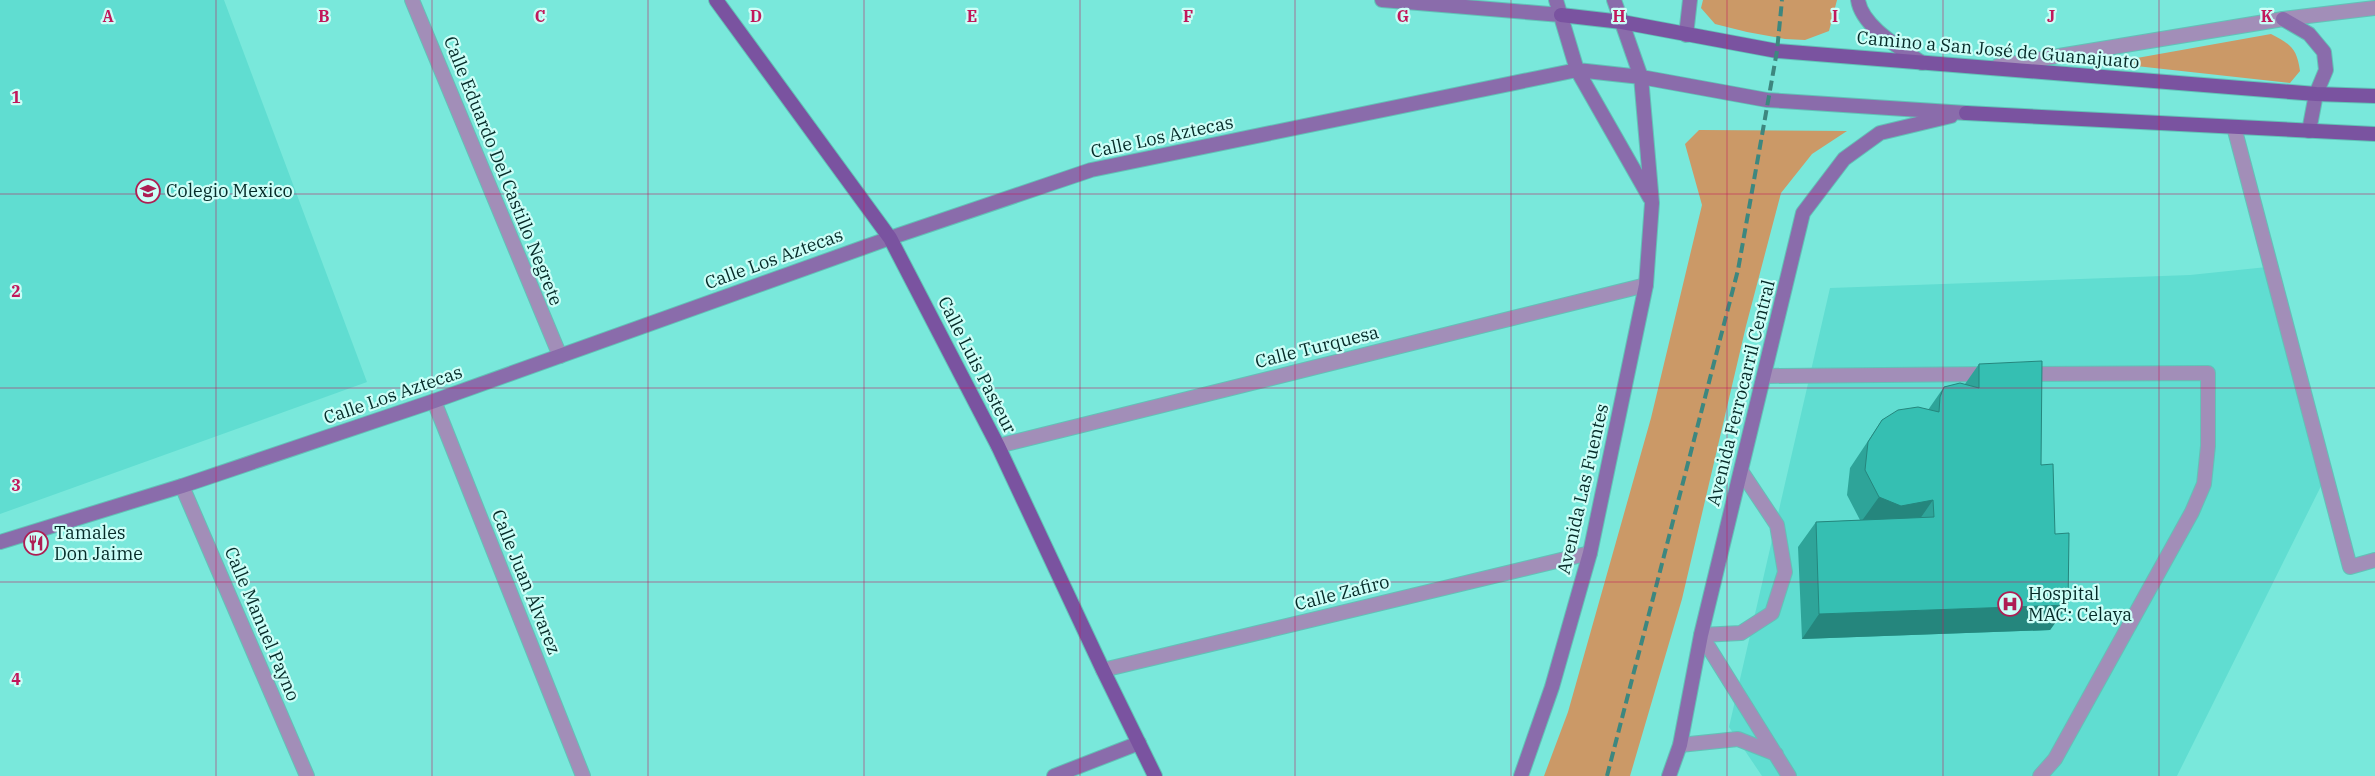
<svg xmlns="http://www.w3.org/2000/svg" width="2375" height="776" font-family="'IBM Plex Serif',serif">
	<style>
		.built { fill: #60ddd1 }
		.green { fill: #cb9967 }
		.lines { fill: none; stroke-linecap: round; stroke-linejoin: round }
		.service-casing { stroke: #62c2b7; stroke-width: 16 }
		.minor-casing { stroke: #62c2b7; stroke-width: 16 }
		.secondary-casing { stroke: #62c2b7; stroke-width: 16 }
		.primary-casing { stroke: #62c2b7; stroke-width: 16 }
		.service { stroke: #a28eb8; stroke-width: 14 }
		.minor { stroke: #a28eb8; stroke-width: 14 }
		.secondary { stroke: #8a6cab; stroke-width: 14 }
		.primary { stroke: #7a53a0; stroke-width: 14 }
		.rail { stroke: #3d877f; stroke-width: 4; stroke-dasharray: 10 5; stroke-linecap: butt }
		.wall { fill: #2ea499 }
		.shaded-wall { fill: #25867d }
		.building { fill: #35bfb2; stroke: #25867d }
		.grid { fill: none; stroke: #c2185b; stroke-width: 1; stroke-opacity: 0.55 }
		.labels { text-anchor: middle; stroke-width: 4.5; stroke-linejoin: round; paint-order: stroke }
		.street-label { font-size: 18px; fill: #052b28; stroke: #ccfef7 }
		.poi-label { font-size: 18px; fill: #052b28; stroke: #ccfef7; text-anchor: start }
		.grid-label { font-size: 16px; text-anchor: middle; font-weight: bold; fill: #c2185b; stroke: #ccfef7; stroke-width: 4.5; stroke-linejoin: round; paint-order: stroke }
	</style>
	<rect width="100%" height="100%" fill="#79e8db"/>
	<path class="built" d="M0 0H224L367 382 0 514Z
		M2267 267 2324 480 2177 776H1762L1729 727 1830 288 2190 275Z"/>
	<path class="green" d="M1703 0H1837L1829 31 1805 40 1785 39 1747 32 1715 24 1701 8Z
		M2271 34C2291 44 2297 49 2300 71L2290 83 2109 63Z
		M1699 130 1847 131 1812 154 1781 193 1746 326 1682 599 1630 776H1544L1568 712 1651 418 1702 205 1685 144Z"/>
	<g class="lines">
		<g class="service-casing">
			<path id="service" d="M2023 374 2208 373V446L2204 484 2192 512 2055 759 2040 776
				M1765 376 1989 374
				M1741 471 1777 525 1785 572 1772 613 1741 633 1701 635 1789 776
				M1680 745 1738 739 1776 754"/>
		</g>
		<g class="minor-casing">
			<path id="minor" d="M412 0 560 356
				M1998 66 2283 19 2375 8
				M2234 127 2350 567 2375 560
				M434 401 583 776
				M998 446 1646 285
				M182 486 307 776
				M1103 670 1590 553"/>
		</g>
		<g class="secondary-casing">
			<path id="secondary" d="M1382 0 1561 15
				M1556 0 1577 70 1650 198
				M1858 0C1862 27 1901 48 1922 63
				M2283 19 2309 34 2324 52 2326 70 2316 94 2309 131
				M1686 35 1690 0
				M0 542 182 486 434 401 890 238 1091 170 1577 70 1641 77 1767 100 1966 113
				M1054 776 1139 743
				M1521 776 1552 687 1590 553 1646 285 1652 203 1641 77 1614 0
				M1669 776 1680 745 1701 635 1803 213 1844 159 1880 133 1951 116"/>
		</g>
		<g class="primary-casing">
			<path id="primary" d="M716 0 890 238 998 446 1103 670 1155 776
				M1561 15 1622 22 1777 51 2316 94 2375 96
				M1966 113 2375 134"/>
		</g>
		<use href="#service" class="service"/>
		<use href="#minor" class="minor"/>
		<use href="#secondary" class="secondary"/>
		<use href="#primary" class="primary"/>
		<path class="rail" d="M1607 776 1738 270 1777 51 1782 0"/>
	</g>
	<path class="wall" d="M1979 364 2041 465 2055 534 2068 605 2050 630 1802 639 1798 547 1816 522 1860 520 1847 495 1850 468 1882 420 1928 410 1944 387 1965 384Z"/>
	<path class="shaded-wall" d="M1879 497 1933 500 1915 526 1861 522Z
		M2068 605 2050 630 1802 639 1819 614Z"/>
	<path class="building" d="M2042 361 2041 465 2053 464 2055 534 2069 533 2068 605 1819 614 1816 522 1934 517 1933 500 1901 506 1879 497 1865 470 1868 442 1882 420 1898 410 1918 407 1939 412 1940 397 1944 387 1960 383 1979 388V364Z"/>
	<path class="grid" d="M216 0V776M432 0V776M648 0V776M864 0V776M1080 0V776M1295 0V776M1511 0V776M1727 0V776M1943 0V776M2159 0V776M0 194H2375M0 388H2375M0 582H2375"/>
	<defs>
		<g id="school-ring" transform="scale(1.25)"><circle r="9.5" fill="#ccfef7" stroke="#ae1e53" stroke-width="1.5"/><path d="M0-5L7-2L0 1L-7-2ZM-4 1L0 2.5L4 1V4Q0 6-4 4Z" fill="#ae1e53"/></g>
		<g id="restaurant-ring" transform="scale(1.25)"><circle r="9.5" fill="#ccfef7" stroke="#ae1e53" stroke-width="1.5"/><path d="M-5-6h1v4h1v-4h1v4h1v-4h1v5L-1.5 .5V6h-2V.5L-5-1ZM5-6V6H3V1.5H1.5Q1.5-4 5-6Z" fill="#ae1e53"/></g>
		<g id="hospital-ring" transform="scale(1.25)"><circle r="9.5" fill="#ccfef7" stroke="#ae1e53" stroke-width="1.5"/><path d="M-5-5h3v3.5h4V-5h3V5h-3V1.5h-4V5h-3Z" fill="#ae1e53"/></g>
	</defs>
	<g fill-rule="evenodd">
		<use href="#school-ring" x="148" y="191"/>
		<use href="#restaurant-ring" x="36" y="543"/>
		<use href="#hospital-ring" x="2010" y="604"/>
	</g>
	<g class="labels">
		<g class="street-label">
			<text transform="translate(1998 50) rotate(5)" y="6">Camino a San José de Guanajuato</text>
			<text transform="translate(1162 137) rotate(-12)" y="6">Calle Los Aztecas</text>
			<text transform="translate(503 171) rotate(68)" y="6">Calle Eduardo Del Castillo Negrete</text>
			<text transform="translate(774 259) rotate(-20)" y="6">Calle Los Aztecas</text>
			<text transform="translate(1317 347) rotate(-14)" y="6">Calle Turquesa</text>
			<text transform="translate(977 365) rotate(63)" y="6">Calle Luis Pasteur</text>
			<text transform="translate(1741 393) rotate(-76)" y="6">Avenida Ferrocarril Central</text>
			<text transform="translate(393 395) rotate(-19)" y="6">Calle Los Aztecas</text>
			<text transform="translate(1583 489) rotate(-77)" y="6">Avenida Las Fuentes</text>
			<text transform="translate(526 582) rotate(68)" y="6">Calle Juan Álvarez</text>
			<text transform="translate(1342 593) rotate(-14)" y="6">Calle Zafiro</text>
			<text transform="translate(262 624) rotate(67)" y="6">Calle Manuel Payno</text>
		</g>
		<g class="poi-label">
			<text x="166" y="197">Colegio Mexico</text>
			<text x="54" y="539">Tamales<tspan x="54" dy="21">Don Jaime</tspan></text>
			<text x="2028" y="600">Hospital<tspan x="2028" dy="21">MAC: Celaya</tspan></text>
		</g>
	</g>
	<g class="grid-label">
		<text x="108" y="22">A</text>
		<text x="324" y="22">B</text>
		<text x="540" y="22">C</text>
		<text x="756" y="22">D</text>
		<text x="972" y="22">E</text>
		<text x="1188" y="22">F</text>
		<text x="1403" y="22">G</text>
		<text x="1619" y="22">H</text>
		<text x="1835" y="22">I</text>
		<text x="2051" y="22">J</text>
		<text x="2267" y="22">K</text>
		<text x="16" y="103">1</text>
		<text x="16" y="297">2</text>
		<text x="16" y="491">3</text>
		<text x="16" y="685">4</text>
	</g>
</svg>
